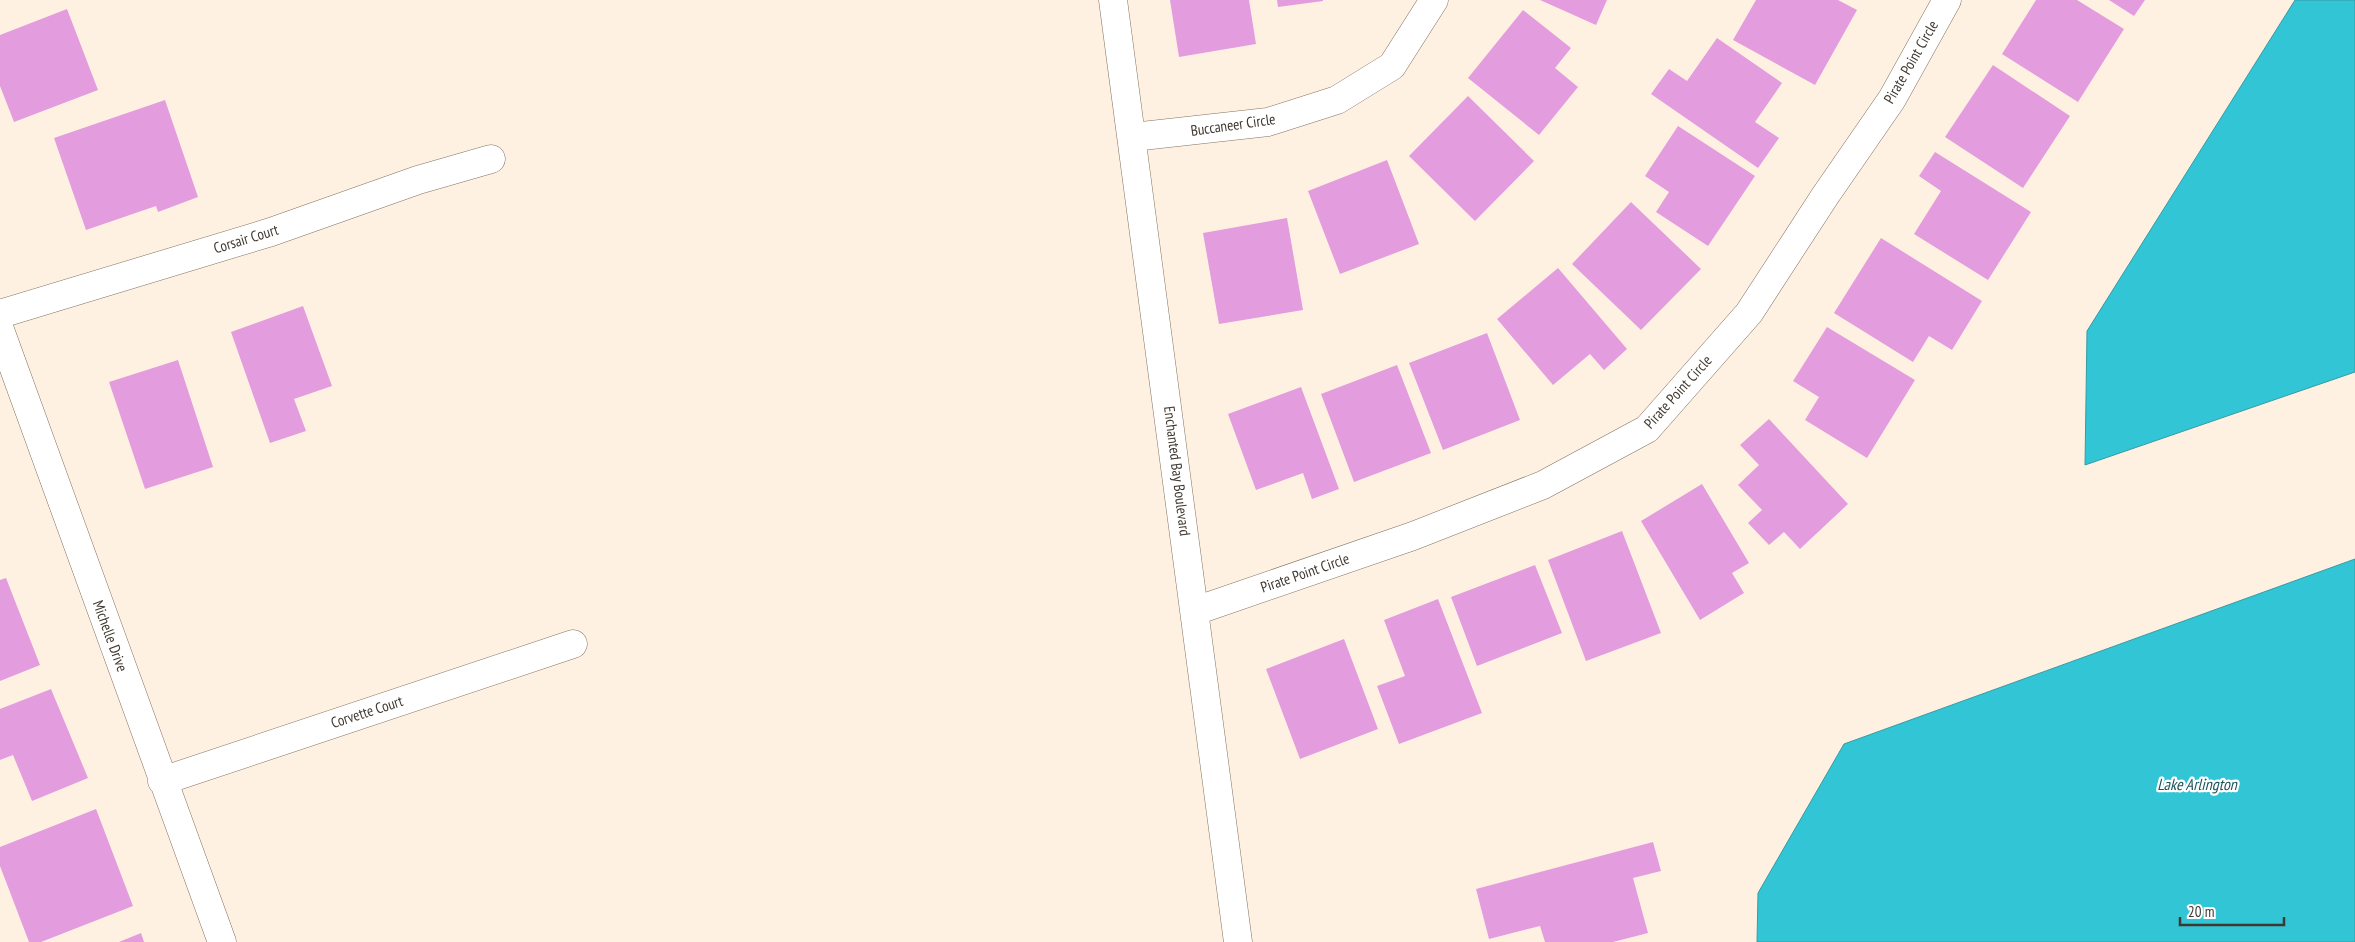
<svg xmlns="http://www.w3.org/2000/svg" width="2355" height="942" font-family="'PT Sans Narrow',sans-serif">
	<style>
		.water { fill: #31c5d5; stroke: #369ba4 }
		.building { fill: #e39cde }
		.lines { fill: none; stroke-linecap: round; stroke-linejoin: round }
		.minor-casing { stroke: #827362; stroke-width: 29 }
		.minor { stroke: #fff; stroke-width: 28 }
		.labels { text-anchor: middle; stroke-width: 4.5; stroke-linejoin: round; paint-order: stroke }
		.street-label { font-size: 15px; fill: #403932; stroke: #fff }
		.water-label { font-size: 16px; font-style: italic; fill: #1a555c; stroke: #fff }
	</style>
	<rect width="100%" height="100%" fill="#fff1e2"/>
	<path class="water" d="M2295 0H2355V372L2085 465 2087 331Z
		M2355 559V942H1757L1758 893 1844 744Z"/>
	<path class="building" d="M1170 0H1249L1256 44 1179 57Z
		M1277 0H1323V1L1278 7Z
		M1540 0H1607L1596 25Z
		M1756 0H1838L1857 10 1815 85 1733 40Z
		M2036 0H2077L2124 29 2078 102 2002 54Z
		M2109 0H2145L2134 16Z
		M67 9 98 90 14 122 0 86V35Z
		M1523 10 1571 48 1555 68 1578 87 1539 135 1468 78Z
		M1717 38 1782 83 1755 122 1779 138 1758 168 1651 94 1669 69 1687 81Z
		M1993 65 2070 116 2023 188 1945 137Z
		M1468 96 1534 161 1475 221 1409 156Z
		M165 100 198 197 158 212 156 206 86 230 54 138Z
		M1678 126 1755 176 1708 246 1656 212 1669 192 1645 176Z
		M1935 152 2031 212 1988 280 1914 234 1941 191 1919 176Z
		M1387 160 1419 244 1340 274 1308 191Z
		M1631 202 1701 269 1641 330 1572 264Z
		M1287 218 1303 310 1219 324 1203 233Z
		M1881 238 1982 301 1952 350 1929 336 1913 362 1834 313Z
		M1558 268 1627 349 1604 370 1590 354 1553 385 1497 319Z
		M303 306 332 386 294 399 306 431 270 443 231 332Z
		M1827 327 1915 380 1867 458 1805 420 1819 397 1793 381Z
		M1487 333 1520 420 1443 450 1409 363Z
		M178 360 213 467 145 489 109 382Z
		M1397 365 1431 453 1354 482 1321 394Z
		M1301 387 1339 489 1312 499 1303 473 1256 490 1228 414Z
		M1769 419 1848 504 1800 549 1784 532 1769 545 1748 523 1762 510 1738 485 1759 465 1740 445Z
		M1702 484 1749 563 1732 573 1744 593 1700 620 1641 521Z
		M1622 531 1661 633 1586 661 1548 560Z
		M1535 565 1562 633 1477 666 1451 597Z
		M6 578 40 665 0 681V580Z
		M1438 599 1482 713 1399 744 1377 686 1405 676 1384 620Z
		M1344 639 1378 729 1300 759 1266 669Z
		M51 689 88 778 32 801 13 755 0 760V709Z
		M96 809 133 906 41 942H29L0 866V847Z
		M1653 842 1661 871 1633 878 1648 933 1613 942H1545L1540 926 1489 939 1476 889Z
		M141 933 144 942H119Z"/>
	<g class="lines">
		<g class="minor-casing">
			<path id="minor" d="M1113 0 1238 942
				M1133 137 1268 122 1337 100 1392 66 1434 0
				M0 314 271 232 418 180 491 159
				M0 330 222 942
				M1195 611 1413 536 1543 485 1647 429 1749 313 1825 196 1892 99 1947 0
				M162 781 573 644"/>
		</g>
		<use href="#minor" class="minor"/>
	</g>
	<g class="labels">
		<g class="street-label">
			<text transform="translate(1911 62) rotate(-60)" y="5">Pirate Point Circle</text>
			<text transform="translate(1233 125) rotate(-8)" y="5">Buccaneer Circle</text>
			<text transform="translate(246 239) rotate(-17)" y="5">Corsair Court</text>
			<text transform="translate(1678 392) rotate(-48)" y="5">Pirate Point Circle</text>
			<text transform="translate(1177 471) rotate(83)" y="5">Enchanted Bay Boulevard</text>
			<text transform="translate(1305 573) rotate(-19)" y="5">Pirate Point Circle</text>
			<text transform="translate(110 636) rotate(70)" y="5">Michelle Drive</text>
			<text transform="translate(367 712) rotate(-18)" y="5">Corvette Court</text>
		</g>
		<g class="water-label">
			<text x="2197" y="790">Lake Arlington</text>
		</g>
	</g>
	<path d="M2180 917v8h104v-8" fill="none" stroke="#403932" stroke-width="2.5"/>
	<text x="2188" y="917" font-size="15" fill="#403932" stroke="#ffffff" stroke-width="4" paint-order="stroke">20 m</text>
</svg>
